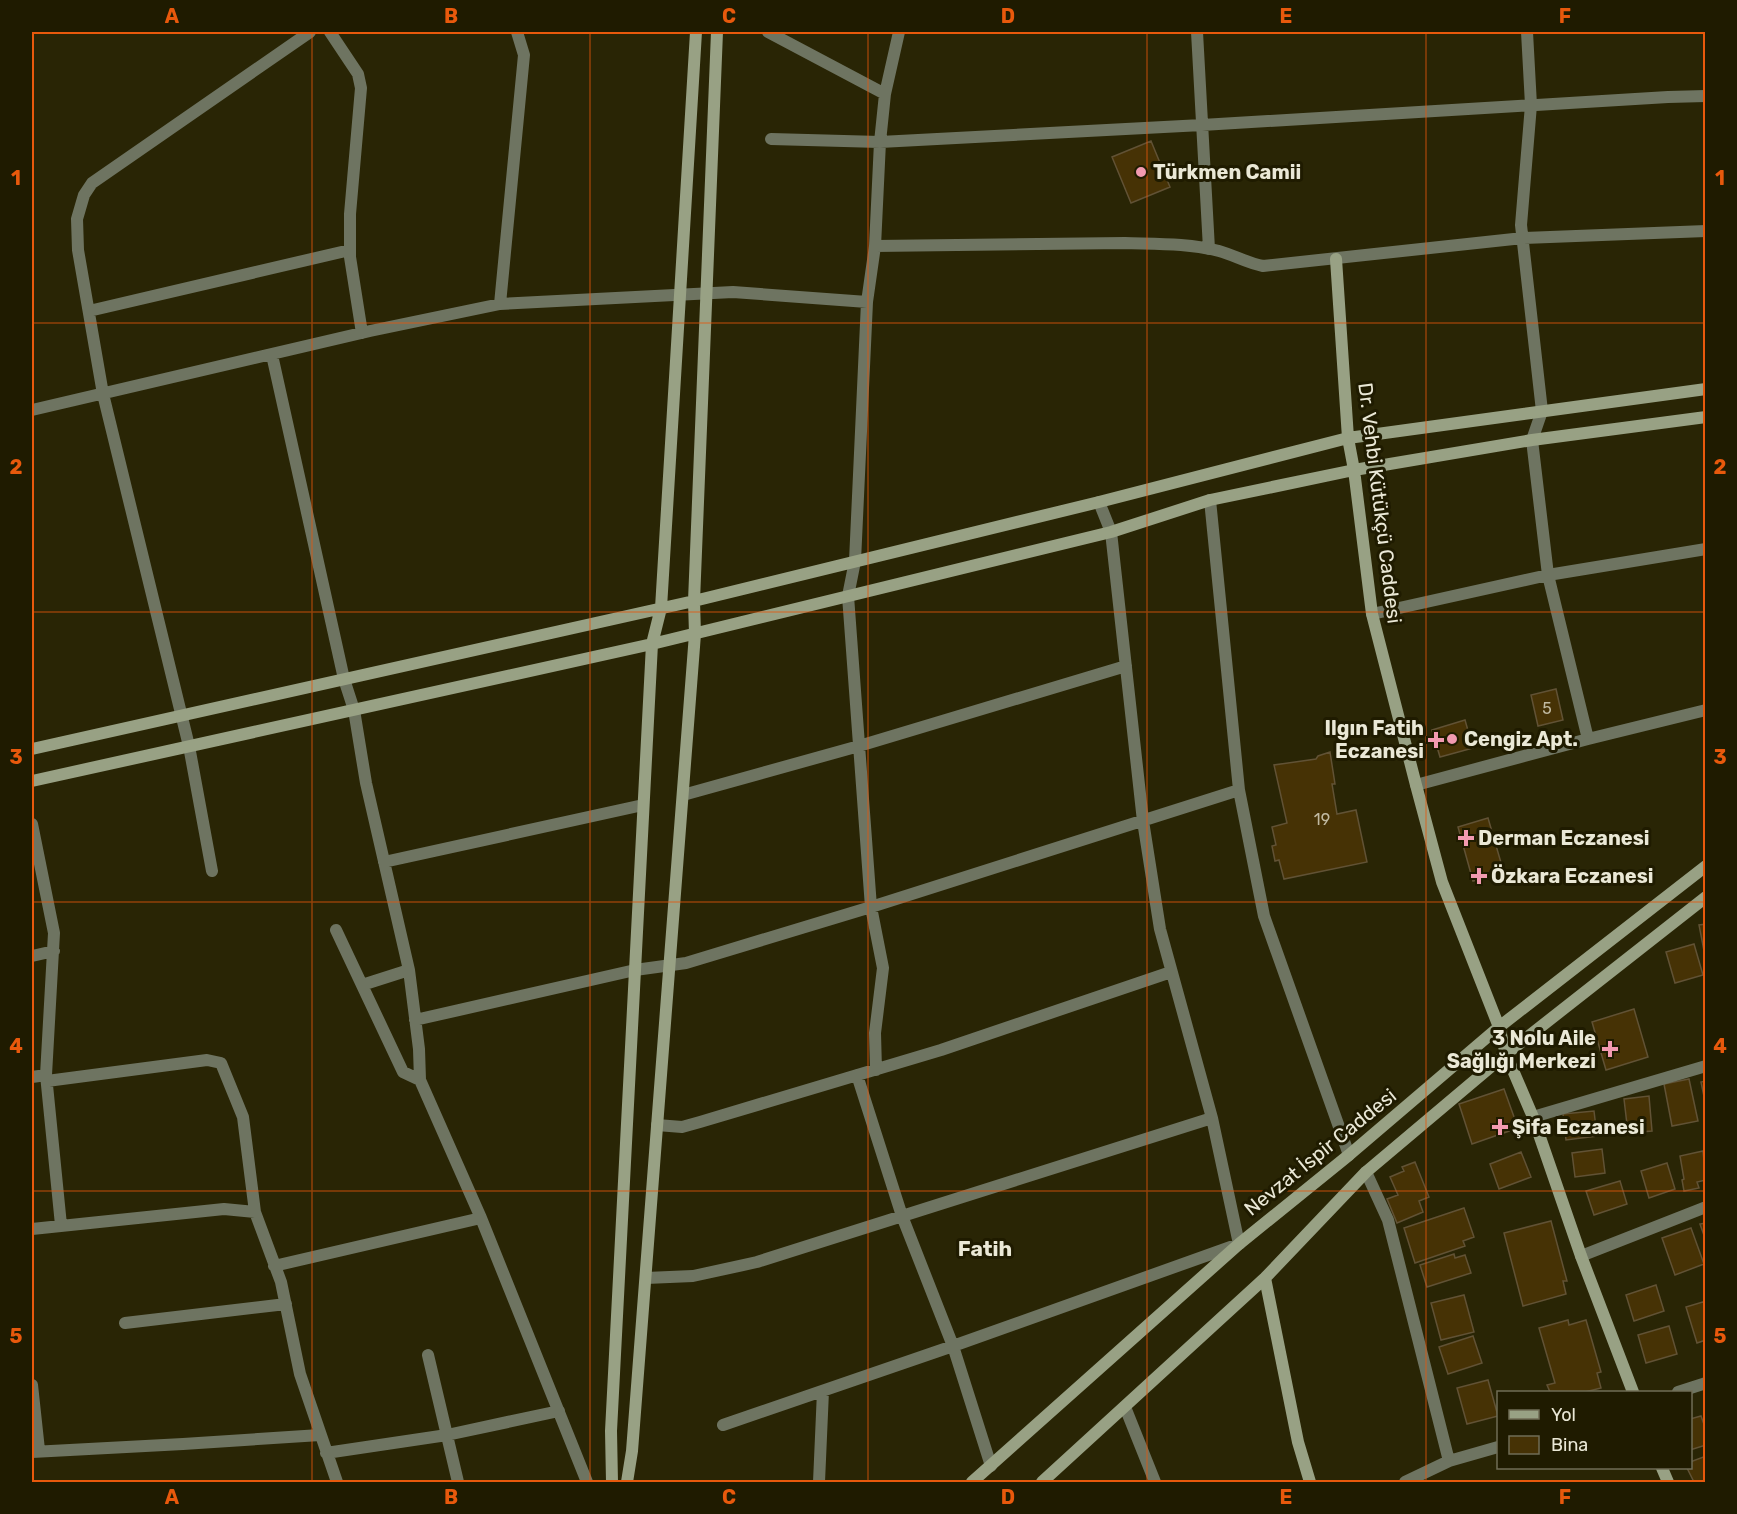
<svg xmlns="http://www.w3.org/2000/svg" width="1737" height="1514" font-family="Rubik,sans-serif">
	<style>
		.building { fill: #463205; stroke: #615235; stroke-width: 1.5 }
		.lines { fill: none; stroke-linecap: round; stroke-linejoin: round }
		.street { stroke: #6e7461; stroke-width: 12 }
		.secondary { stroke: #98a184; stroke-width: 12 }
		.grid { fill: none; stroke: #e8590c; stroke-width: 1.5; stroke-opacity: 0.55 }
		.poi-dot { fill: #f29ab0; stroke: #1f1b00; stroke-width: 2 }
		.labels { text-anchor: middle; stroke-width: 6; stroke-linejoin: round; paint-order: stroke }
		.number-label { font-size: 16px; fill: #c1baa2 }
		.poi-label { font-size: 20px; font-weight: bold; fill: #eae8d6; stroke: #1f1b00; text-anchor: start }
		.street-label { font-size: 20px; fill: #eae8d6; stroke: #1f1b00 }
		.neighbourhood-label { font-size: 21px; font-weight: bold; fill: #eae8d6; stroke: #1f1b00 }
		.neatline { fill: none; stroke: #e8590c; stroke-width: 2 }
		.grid-label { font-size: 20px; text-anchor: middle; font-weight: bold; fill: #e8590c }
	</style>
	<rect width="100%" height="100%" fill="#292505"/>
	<path class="building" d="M1151 141 1170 187 1131 203 1112 157Z
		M1556 689 1563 720 1538 726 1531 695Z
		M1465 720 1473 748 1440 757 1432 730Z
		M1330 752 1335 784H1332L1337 814 1356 810 1367 862 1284 879 1279 860 1275 861 1272 846 1276 845 1272 827 1287 823 1274 765 1316 759 1318 756Z
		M1488 818 1504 873 1473 881 1458 827Z
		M1706 924V956H1705L1699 925Z
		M1694 944 1703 975 1675 983 1666 952Z
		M1634 1009 1648 1057 1606 1070 1592 1022Z
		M1689 1079 1698 1121 1672 1126 1664 1084Z
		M1706 1081V1106L1701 1082Z
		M1504 1089 1518 1128 1472 1144 1459 1104Z
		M1649 1096 1652 1131 1628 1133 1624 1099Z
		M1594 1111 1597 1136 1566 1140 1563 1114Z
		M1602 1149 1605 1173 1575 1177 1572 1153Z
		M1703 1151 1706 1180 1697 1182 1699 1188 1684 1191 1682 1180 1684 1179 1680 1156Z
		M1521 1152 1531 1177 1499 1189 1490 1164Z
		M1415 1162 1429 1197 1419 1201 1423 1212 1397 1223 1387 1199 1398 1195 1390 1177 1404 1171 1402 1167Z
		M1667 1163 1675 1189 1649 1198 1641 1171Z
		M1620 1181 1627 1204 1594 1215 1586 1191Z
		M1464 1208 1474 1237 1463 1241 1465 1246 1415 1263 1404 1228Z
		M1551 1221 1567 1281H1563L1566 1294 1523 1306 1504 1233Z
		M1706 1223V1241L1700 1224Z
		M1691 1228 1704 1264 1675 1275 1662 1238Z
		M1454 1254 1455 1258 1465 1255 1471 1273 1427 1287 1420 1265Z
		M1656 1285 1664 1311 1634 1321 1626 1295Z
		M1464 1295 1474 1332 1441 1340 1431 1303Z
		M1706 1301V1340L1697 1343 1686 1307Z
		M1568 1320 1569 1325 1586 1320 1601 1372 1597 1373 1601 1388 1585 1392H1550L1547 1385 1555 1383 1539 1328Z
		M1669 1326 1677 1354 1646 1363 1638 1335Z
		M1473 1336 1482 1363 1448 1374 1439 1347Z
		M1488 1380 1498 1416 1467 1424 1457 1388Z
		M1701 1416 1706 1430V1445L1690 1450V1419Z
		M1706 1456V1482H1694L1687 1468H1690V1462Z"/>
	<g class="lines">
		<path class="street" d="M330 32 358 74 361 88 350 214V257L362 333
			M768 32 885 94
			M1197 32 1209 249
			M1527 32 1531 105 1521 225 1542 411 1532 440 1548 575 1588 739
			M771 139 880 142 1202 125 1668 97 1706 96
			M875 246 1125 243C1155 244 1189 243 1219 251 1234 255 1247 263 1263 266L1523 238 1706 231
			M500 304 524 55 517 32
			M89 311 350 250
			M272 355 344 679 354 710 366 783 409 970 419 1049 420 1080 481 1218 587 1482
			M32 410 370 331 500 304 733 292 867 302
			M1210 500 1239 790 1264 916 1349 1155
			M1372 614 1548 575 1706 549
			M1416 785 1588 739 1706 710
			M683 795 859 746 1126 666
			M32 824 54 933 46 1075 61 1225
			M384 862 643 805
			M212 871 189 746 103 394 78 250 77 219 84 195 92 183 310 32
			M336 930 403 1072 420 1080
			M32 956 54 951
			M362 985 409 970
			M415 1020 635 970 686 963 871 907 1239 790
			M876 1070 875 1033 883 968 871 907 848 596 855 561 867 302 875 246 880 142 885 94 899 32
			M857 1075 902 1216 953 1346 991 1466
			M32 1077 46 1075
			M47 1081 207 1060 221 1063 243 1117 255 1212 281 1282 300 1374 337 1482
			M1533 1117 1706 1066
			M657 1125 682 1127 700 1122 941 1050 1171 972
			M1366 1172 1388 1220 1449 1461
			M32 1229 224 1209 255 1212
			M1581 1256 1706 1207
			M274 1266 481 1218
			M646 1278 693 1276 757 1262 1212 1118
			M125 1323 286 1304
			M428 1355 458 1482
			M32 1385 39 1450
			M1678 1392 1706 1383
			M1125 1407 1155 1482
			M723 1425 953 1346 1239 1244 1212 1118 1160 929 1143 821 1111 532 1099 502
			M32 1452 183 1444 320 1435
			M326 1453 447 1435 559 1411
			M819 1482 823 1391
			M1405 1482 1449 1461 1498 1447"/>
		<path class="secondary" d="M1336 259 1348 438 1354 470 1372 614 1416 785 1442 882 1499 1027 1506 1054 1533 1117 1581 1256 1633 1392
			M32 749 694 601 1099 502 1348 438 1706 389
			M32 781 652 644 1111 532 1210 500 1354 470 1532 440 1706 417
			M1265 1278 1298 1442 1310 1482
			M1662 1468 1668 1482
			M612 1482 611 1431 652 644 661 608 696 32
			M627 1482 632 1451 695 634 694 601 717 32
			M972 1482 1239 1244 1349 1155 1499 1027 1706 866
			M1042 1482 1265 1278 1366 1172 1506 1054 1706 897"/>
	</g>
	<path class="grid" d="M312 32V1482M590 32V1482M868 32V1482M1147 32V1482M1426 32V1482M32 323H1706M32 612H1706M32 902H1706M32 1191H1706"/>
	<g class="poi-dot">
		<circle cx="1141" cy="172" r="6"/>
		<circle cx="1452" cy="739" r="6"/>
		<path d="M1433 731h6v6h6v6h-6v6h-6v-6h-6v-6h6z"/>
		<path d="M1463 829h6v6h6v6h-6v6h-6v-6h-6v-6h6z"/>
		<path d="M1476 867h6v6h6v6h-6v6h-6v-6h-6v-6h6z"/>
		<path d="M1607 1040h6v6h6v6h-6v6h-6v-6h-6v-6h6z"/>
		<path d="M1497 1118h6v6h6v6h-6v6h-6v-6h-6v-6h6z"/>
	</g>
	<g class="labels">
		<g class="number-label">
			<text x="1547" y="714">5</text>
			<text x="1322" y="825">19</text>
		</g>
		<g class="poi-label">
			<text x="1153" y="179">Türkmen Camii</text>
			<text x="1424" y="735" text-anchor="end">Ilgın Fatih<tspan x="1424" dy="23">Eczanesi</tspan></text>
			<text x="1464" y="746">Cengiz Apt.</text>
			<text x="1478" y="845">Derman Eczanesi</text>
			<text x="1491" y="883">Özkara Eczanesi</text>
			<text x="1596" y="1045" text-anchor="end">3 Nolu Aile<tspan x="1596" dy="23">Sağlığı Merkezi</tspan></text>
			<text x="1512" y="1134">Şifa Eczanesi</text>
		</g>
		<g class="street-label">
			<text transform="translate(1380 503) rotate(83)" y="7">Dr. Vehbi Kütükçü Caddesi</text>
			<text transform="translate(1320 1152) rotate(-39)" y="7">Nevzat İspir Caddesi</text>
		</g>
		<g class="neighbourhood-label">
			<text x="985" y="1256">Fatih</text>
		</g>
	</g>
	<rect width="1737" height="1514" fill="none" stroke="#1f1b00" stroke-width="66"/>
	<rect x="1497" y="1391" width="195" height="78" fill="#1f1b00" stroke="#706d56" stroke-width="1.5"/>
	<rect x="1509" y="1410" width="30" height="9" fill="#98a184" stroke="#706d56" stroke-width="1.5"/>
	<text x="1551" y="1421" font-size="18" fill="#eae8d6">Yol</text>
	<rect x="1509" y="1436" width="30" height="18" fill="#463205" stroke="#706d56" stroke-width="1.5"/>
	<text x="1551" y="1451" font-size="18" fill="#eae8d6">Bina</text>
	<rect x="33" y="33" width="1671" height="1448" class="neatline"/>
	<g class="grid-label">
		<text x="172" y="23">A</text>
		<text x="451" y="23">B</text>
		<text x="729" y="23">C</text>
		<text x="1008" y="23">D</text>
		<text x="1286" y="23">E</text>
		<text x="1565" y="23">F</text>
		<text x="16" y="185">1</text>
		<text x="1720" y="185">1</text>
		<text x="16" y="474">2</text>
		<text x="1720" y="474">2</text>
		<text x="16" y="764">3</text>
		<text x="1720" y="764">3</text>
		<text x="16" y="1053">4</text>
		<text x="1720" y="1053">4</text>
		<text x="16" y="1343">5</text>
		<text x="1720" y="1343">5</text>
		<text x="172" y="1504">A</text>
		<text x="451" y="1504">B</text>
		<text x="729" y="1504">C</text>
		<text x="1008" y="1504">D</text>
		<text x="1286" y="1504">E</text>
		<text x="1565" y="1504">F</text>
	</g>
</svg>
